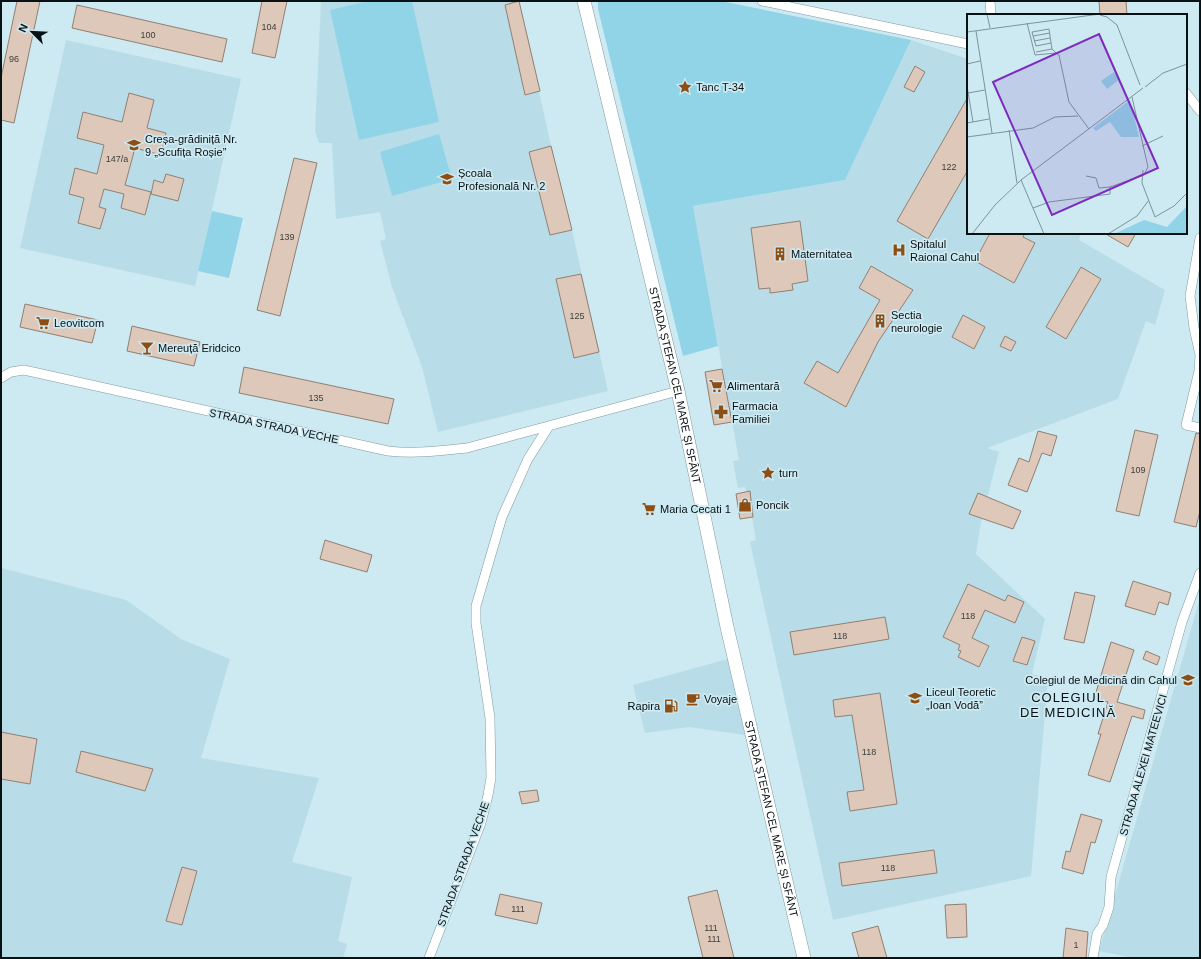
<svg xmlns="http://www.w3.org/2000/svg" width="1201" height="959" font-family="Arial,sans-serif">
	<style>
		.built { fill: #b8dde8 }
		.green { fill: #92d4e7 }
		.building { fill: #ddc8b9; stroke: #927f71 }
		.lines { fill: none; stroke-linecap: round; stroke-linejoin: round }
		.minor-casing { stroke: #809aa2; stroke-width: 10 }
		.secondary-casing { stroke: #809aa2; stroke-width: 14 }
		.minor { stroke: #fff; stroke-width: 9 }
		.secondary { stroke: #fff; stroke-width: 13 }
		.labels { text-anchor: middle; stroke-width: 3.5; stroke-linejoin: round; paint-order: stroke }
		.number-label { font-size: 9px; fill: #3d3f3d }
		.poi-label { font-size: 11px; fill: #081114; stroke: #cde9f1; text-anchor: start }
		.street-label { font-size: 11px; fill: #081114; stroke: #cde9f1 }
		.quarter-label { font-size: 13px; letter-spacing: 1px; fill: #081114; stroke: #cde9f1 }
		.inset-road { fill: none; stroke: #7e9399; stroke-width: 1 }
		.view { fill: #7b2cbf; fill-opacity: 0.15; stroke: #7b2cbf; stroke-width: 2 }
		.inset-edge { fill: none; stroke: #081114; stroke-width: 2 }
	</style>
	<rect width="100%" height="100%" fill="#cde9f1"/>
	<path class="built" d="M321 1H519L551 146 572 230 608 391 438 432 422 367 392 287 380 241 386 239 380 212 336 219 332 143H319L315 131Z
		M66 40 241 79 195 286 20 248Z
		M911 40 968 59V233H1081L1079 240 1165 290 1155 325 1146 321 1118 399 987 448 999 452 981 522 976 554 1045 619 1032 674 1048 678 1031 876 833 920 750 542 756 540 750 505H748L745 487 738 488 733 461 739 460 693 206 845 180Z
		M1 568 126 600 181 639 230 659 201 758 319 778 292 862 352 877 338 941 347 944 343 958H1Z
		M1200 598V958H1133L1099 951Z
		M728 659 745 735 689 727 645 733 633 685Z"/>
	<path class="green" d="M368 1H412L439 122 359 140 330 10Z
		M598 1H721L911 40 845 180 693 206 718 346 683 356 598 9Z
		M439 134 452 179 392 196 380 152Z
		M212 211 243 218 229 278 198 271Z"/>
	<path class="building" d="M17 1H40L14 123 1 120V78Z
		M262 1H287L275 58 252 53Z
		M519 1 540 91 525 95 505 5Z
		M1099 1H1126L1127 15H1100Z
		M77 5 227 39 222 62 72 28Z
		M915 66 925 72 914 92 904 87Z
		M129 93 154 100 147 128 166 133 161 155 135 148 125 185 151 192 145 215 121 208 124 194 104 189 99 207 106 209 100 229 78 223 84 198 69 194 75 168 97 174 104 145 77 138 83 112 122 122Z
		M968 97V170L928 239 897 221Z
		M551 146 572 230 550 235 529 152Z
		M294 158 317 163 280 316 257 310Z
		M166 174 184 179 178 201 151 194 154 180 163 183Z
		M800 221 808 281 792 284 793 290 770 293V288L759 289 751 228Z
		M990 233H1025L1023 237 1035 243 1014 283 975 261Z
		M1104 233H1136L1128 247Z
		M871 266 913 290 878 342 846 407 804 383 817 361 838 373 880 300 859 288Z
		M1081 267 1101 279 1066 339 1046 327Z
		M581 274 599 352 574 358 556 279Z
		M25 304 98 320 92 343 20 327Z
		M963 315 985 327 974 349 952 337Z
		M132 326 200 342 194 366 127 351Z
		M1005 336 1016 342 1011 351 1000 346Z
		M244 367 394 399 388 424 239 393Z
		M722 369 732 422 714 425 705 372Z
		M1135 430 1158 435 1139 516 1116 511Z
		M1038 431 1057 436 1051 456 1042 453 1027 492 1008 485 1019 458 1029 462Z
		M1196 433 1200 434V511L1196 527 1174 522Z
		M750 491 753 517 740 519 736 494Z
		M978 493 1021 511 1013 529 969 514Z
		M325 540 372 555 367 572 320 559Z
		M1133 581 1171 593 1168 605 1159 602 1155 615 1125 606Z
		M968 584 1005 601 1008 595 1024 602 1015 623 985 610 972 638 989 646 979 667 958 657 961 651 958 650 960 645 943 637Z
		M1075 592 1095 596 1084 643 1064 639Z
		M885 617 889 639 794 655 790 632Z
		M1022 637 1035 641 1027 665 1013 661Z
		M1111 642 1134 650 1117 702 1145 710 1143 719 1132 716 1110 782 1088 775 1101 734H1098L1108 702 1094 699Z
		M1146 651 1160 657 1157 665 1143 659Z
		M880 693 897 804 850 811 847 792 864 790 852 715 835 717 833 700Z
		M1 732 37 739 30 784 1 779Z
		M81 751 153 769 145 791 76 772Z
		M537 790 539 801 522 804 519 792Z
		M1081 814 1102 820 1095 843 1091 842 1083 874 1062 868 1066 851 1070 852Z
		M934 850 937 873 842 886 839 863Z
		M182 867 197 871 182 925 166 921Z
		M717 890 734 958H703L688 897Z
		M500 894 542 903 537 924 495 915Z
		M966 904 967 937 947 938 945 905Z
		M878 926 887 958H859L852 933Z
		M1066 928 1088 932 1086 958H1063Z"/>
	<g class="lines">
		<g class="minor-casing">
			<path id="minor" d="M762 1 968 44
				M990 1 991 15
				M1186 93 1200 111
				M1200 238 1190 296 1194 328 1200 355 1199 371 1186 425 1200 428
				M1 378 11 372 24 370 388 451C415 454 440 451 467 448L678 391
				M429 958 481 823 488 795 491 778 490 718 476 623V606L502 517 528 459 549 426
				M1093 958 1097 934 1103 925 1109 907 1111 877 1182 622 1200 573"/>
		</g>
		<g class="secondary-casing">
			<g id="secondary">
				<path id="s1" d="M584 1 678 391 727 627 804 958"/>
			</g>
		</g>
		<use href="#minor" class="minor"/>
		<use href="#secondary" class="secondary"/>
	</g>
	<defs>
		<g id="sight-bare" transform="scale(1.08)"><path d="M0-6L1.8-2.2L6-1.7L2.9 1.2L3.7 5.4L0 3.3L-3.7 5.4L-2.9 1.2L-6-1.7L-1.8-2.2Z" fill="#8d4e14" stroke="#cde9f1" stroke-width="2.5" paint-order="stroke"/></g>
		<g id="school-bare" transform="scale(1.08)"><path d="M0-5L7-2L0 1L-7-2ZM-4 1L0 2.5L4 1V4Q0 6-4 4Z" fill="#8d4e14" stroke="#cde9f1" stroke-width="2.5" paint-order="stroke"/></g>
		<g id="university-bare" transform="scale(1.08)"><path d="M0-5L7-2L0 1L-7-2ZM-4 1L0 2.5L4 1V4Q0 6-4 4Z" fill="#8d4e14" stroke="#cde9f1" stroke-width="2.5" paint-order="stroke"/></g>
		<g id="hospital-bare" transform="scale(1.08)"><path d="M-5-5h3v3.5h4V-5h3V5h-3V1.5h-4V5h-3Z" fill="#8d4e14" stroke="#cde9f1" stroke-width="2.5" paint-order="stroke"/></g>
		<g id="building-bare" transform="scale(1.08)"><path d="M-4-6H4V6H1V3H-1V6H-4ZM-2.5-4.3h1.7v1.8h-1.7ZM.8-4.3h1.7v1.8H.8ZM-2.5-1h1.7V.8h-1.7ZM.8-1h1.7V.8H.8Z" fill="#8d4e14" stroke="#cde9f1" stroke-width="2.5" paint-order="stroke"/></g>
		<g id="supermarket-bare" transform="scale(1.08)"><path d="M-6-5.5h2.5l.6 2H6L4.5 2H-2.5L-4.4-4H-6ZM-1.5 3.2a1.3 1.3 0 1 0 .1 0ZM3 3.2a1.3 1.3 0 1 0 .1 0Z" fill="#8d4e14" stroke="#cde9f1" stroke-width="2.5" paint-order="stroke"/></g>
		<g id="bar-bare" transform="scale(1.08)"><path d="M-6-5H6L.8 .8V4.5H3.5V6h-7V4.5H-.8V.8Z" fill="#8d4e14" stroke="#cde9f1" stroke-width="2.5" paint-order="stroke"/></g>
		<g id="pharmacy-bare" transform="scale(1.08)"><path d="M-2-6h4v4h4v4h-4v4h-4v-4h-4v-4h4Z" fill="#8d4e14" stroke="#cde9f1" stroke-width="2.5" paint-order="stroke"/></g>
		<g id="shop-bare" transform="scale(1.08)"><path d="M-5-2.5h2.3a2.7 3.5 0 0 1 5.4 0H5L5.5 6h-11ZM-1.5-2.5h3a1.5 2.3 0 0 0-3 0Z" fill="#8d4e14" stroke="#cde9f1" stroke-width="2.5" paint-order="stroke"/></g>
		<g id="cafe-bare" transform="scale(1.08)"><path d="M-5.5-4.5H6V0H3Q3 3.5 0 3.5H-2.5Q-5.5 3.5-5.5 0ZM3-3.2v2h1.7v-2ZM-6 4.5H4V6H-6Z" fill="#8d4e14" stroke="#cde9f1" stroke-width="2.5" paint-order="stroke"/></g>
		<g id="fuel-bare" transform="scale(1.08)"><path d="M-5.5-6h7V0h2V4h1.3V-2.5L3-4.5l.8-.8L6-3V5H2.5V1h-1V6h-7ZM-4.2-4.7v3.2H.2V-4.7Z" fill="#8d4e14" stroke="#cde9f1" stroke-width="2.5" paint-order="stroke"/></g>
	</defs>
	<g fill-rule="evenodd">
		<use href="#sight-bare" x="685" y="87"/>
		<use href="#school-bare" x="134" y="145"/>
		<use href="#university-bare" x="447" y="179"/>
		<use href="#hospital-bare" x="899" y="250"/>
		<use href="#building-bare" x="780" y="254"/>
		<use href="#building-bare" x="880" y="321"/>
		<use href="#supermarket-bare" x="43" y="323"/>
		<use href="#bar-bare" x="147" y="348"/>
		<use href="#supermarket-bare" x="716" y="386"/>
		<use href="#pharmacy-bare" x="721" y="412"/>
		<use href="#sight-bare" x="768" y="473"/>
		<use href="#shop-bare" x="745" y="505"/>
		<use href="#supermarket-bare" x="649" y="509"/>
		<use href="#university-bare" x="1188" y="680"/>
		<use href="#school-bare" x="915" y="698"/>
		<use href="#cafe-bare" x="693" y="699"/>
		<use href="#fuel-bare" x="671" y="706"/>
	</g>
	<g class="labels">
		<g class="number-label">
			<text x="269" y="30">104</text>
			<text x="148" y="38">100</text>
			<text x="14" y="62">96</text>
			<text x="117" y="162">147/a</text>
			<text x="949" y="170">122</text>
			<text x="287" y="240">139</text>
			<text x="577" y="319">125</text>
			<text x="316" y="401">135</text>
			<text x="1138" y="473">109</text>
			<text x="968" y="619">118</text>
			<text x="840" y="639">118</text>
			<text x="869" y="755">118</text>
			<text x="888" y="871">118</text>
			<text x="518" y="912">111</text>
			<text x="711" y="931">111</text>
			<text x="714" y="942">111</text>
			<text x="1076" y="948">1</text>
		</g>
		<g class="poi-label">
			<text x="696" y="91">Tanc T-34</text>
			<text x="145" y="143">Creșa-grădiniță Nr.<tspan x="145" dy="13">9 „Scufița Roșie”</tspan></text>
			<text x="458" y="177">Școala<tspan x="458" dy="13">Profesională Nr. 2</tspan></text>
			<text x="910" y="248">Spitalul<tspan x="910" dy="13">Raional Cahul</tspan></text>
			<text x="791" y="258">Maternitatea</text>
			<text x="891" y="319">Sectia<tspan x="891" dy="13">neurologie</tspan></text>
			<text x="54" y="327">Leovitcom</text>
			<text x="158" y="352">Mereuță Eridcico</text>
			<text x="727" y="390">Alimentară</text>
			<text x="732" y="410">Farmacia<tspan x="732" dy="13">Familiei</tspan></text>
			<text x="779" y="477">turn</text>
			<text x="756" y="509">Poncik</text>
			<text x="660" y="513">Maria Cecati 1</text>
			<text x="1177" y="684" text-anchor="end">Colegiul de Medicină din Cahul</text>
			<text x="926" y="696">Liceul Teoretic<tspan x="926" dy="13">„Ioan Vodă”</tspan></text>
			<text x="704" y="703">Voyaje</text>
			<text x="660" y="710" text-anchor="end">Rapira</text>
		</g>
		<g class="street-label">
			<text dy="4" stroke="none"><textPath href="#s1" startOffset="395">STRADA ȘTEFAN CEL MARE ȘI SFÂNT</textPath></text>
			<text transform="translate(274 426) rotate(12)" y="4">STRADA STRADA VECHE</text>
			<text transform="translate(1143 765) rotate(-74)" y="4">STRADA ALEXEI MATEEVICI</text>
			<text dy="4" stroke="none"><textPath href="#s1" startOffset="839">STRADA ȘTEFAN CEL MARE ȘI SFÂNT</textPath></text>
			<text transform="translate(463 864) rotate(-70)" y="4">STRADA STRADA VECHE</text>
		</g>
		<g class="quarter-label">
			<text x="1068" y="702">COLEGIUL<tspan x="1068" dy="15">DE MEDICINĂ</tspan></text>
		</g>
	</g>
	<g transform="translate(967 14)">
		<rect width="220" height="220" fill="#cde9f1"/>
		<path d="M147 58 153 65 140 75 134 67ZM163 86 172 123H154L143 108 129 117 126 114ZM220 192V220H147L177 206 200 213Z" fill="#92d4e7"/>
		<path class="inset-road" d="M20 0 23 14M133 1 140 3 150 11 173 71M60 9 68 41 89 39 92 41 102 88 122 115M9 17 25 119M0 18 133 0M66 22 83 19M67 27 83 24M84 29 69 32 65 18 82 15 84 29 85 35M69 38 85 35 89 39M0 50 13 47M0 72 6 108M178 73 196 59 220 50M1 79 18 76M0 109 22 105M42 116 50 169M0 123 66 114 88 103 111 102M175 132 196 122M176 156 175 169 188 203 207 192 220 179M119 162 129 164 132 174 143 173M54 166 77 220M66 194 82 188 143 180V173L177 161 181 153 165 83M5 220 28 191 54 166 176 74M141 220 170 202 182 186"/>
		<path class="view" d="M132 20 191 154 85 201 26 68Z"/>
		<rect width="220" height="220" class="inset-edge"/>
	</g>
	<rect width="1201" height="959" fill="none" stroke="#081114" stroke-width="4"/>
	<g transform="translate(32 32) rotate(294)" stroke="#cde9f1" stroke-width="3" paint-order="stroke">
	<path d="M0-3L7 15L0 10L-7 15Z" fill="#081114"/>
	<text y="-6" font-size="11" font-weight="bold" text-anchor="middle" fill="#081114">N</text>
	</g>
</svg>
